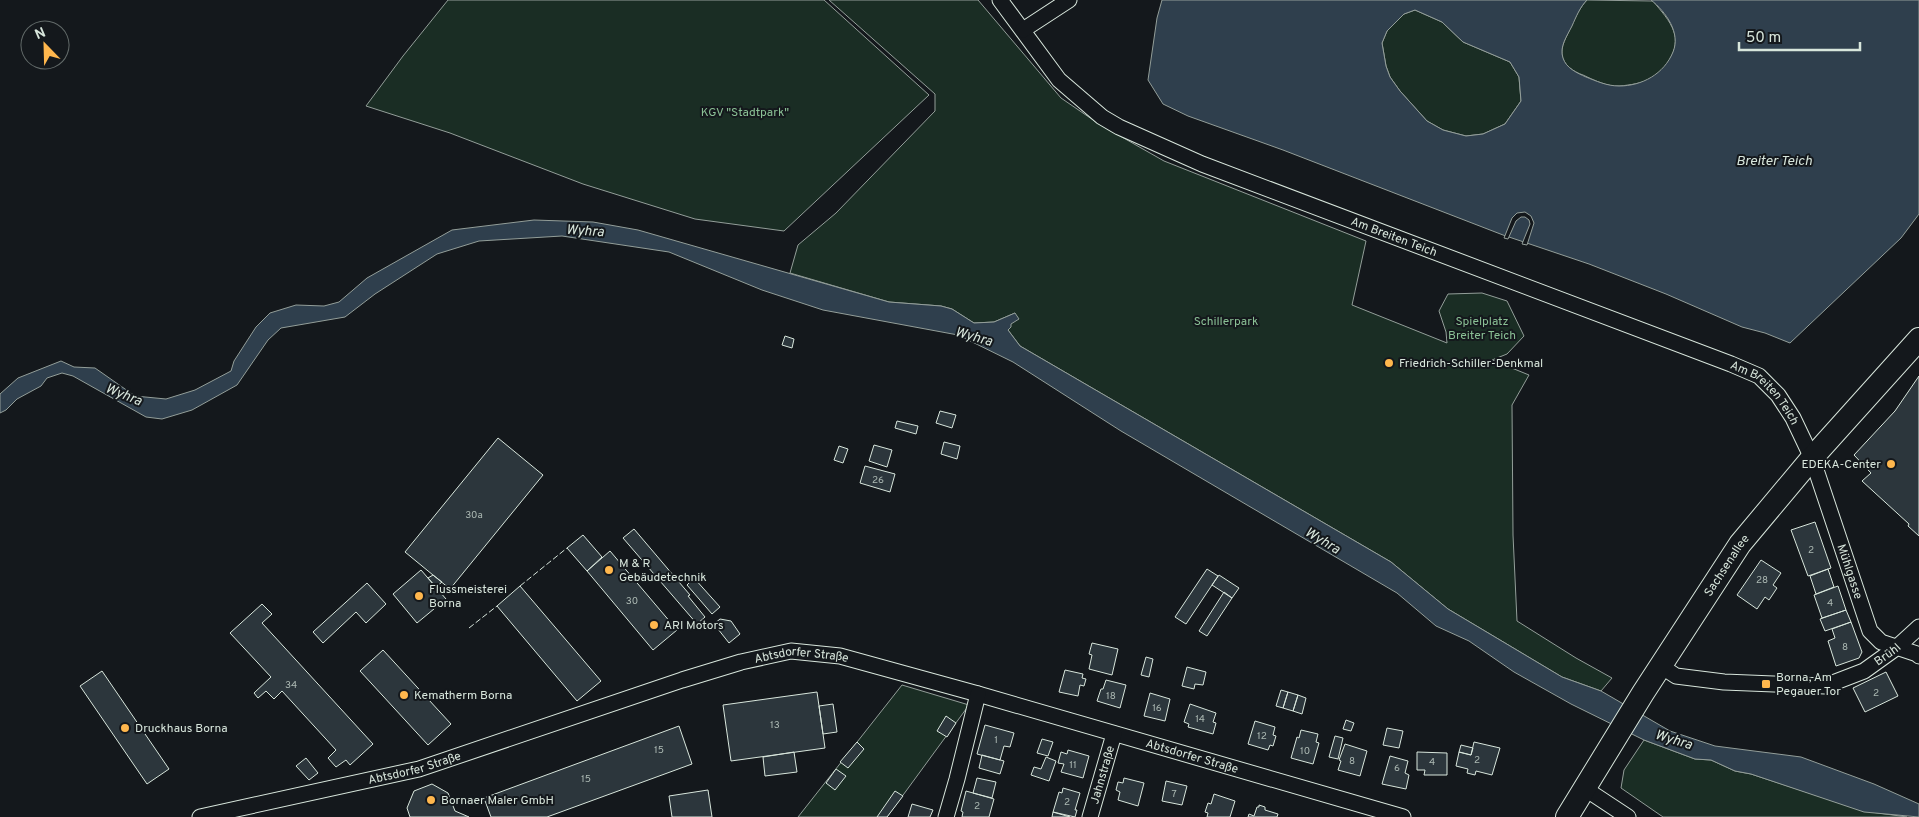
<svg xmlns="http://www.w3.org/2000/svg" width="1919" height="817" font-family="Overpass,sans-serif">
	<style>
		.green { fill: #1a2d24; stroke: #939e99 }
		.water { fill: #2f3f4d; stroke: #939e99; fill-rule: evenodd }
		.pier { fill: #14181c; stroke: #939e99 }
		.building { fill: #2c363c; stroke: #d8e6dc }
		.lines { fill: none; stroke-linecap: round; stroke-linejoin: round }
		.street-casing { stroke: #d8e6dc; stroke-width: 17 }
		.primary-casing { stroke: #d8e6dc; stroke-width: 24 }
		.street { stroke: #14181c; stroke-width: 15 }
		.primary { stroke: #14181c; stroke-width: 22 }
		.fence { stroke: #d8e6dc; stroke-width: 1; stroke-dasharray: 6 2.5; stroke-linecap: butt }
		.poi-dot { fill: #ffb74d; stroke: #14181c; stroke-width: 2 }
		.labels { text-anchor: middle; stroke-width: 4; stroke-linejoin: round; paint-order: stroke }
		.number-label { font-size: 10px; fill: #adbab4 }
		.park-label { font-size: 12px; fill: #8ac095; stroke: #14181c }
		.street-label { font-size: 12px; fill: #d8e6dc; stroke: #14181c }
		.poi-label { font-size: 12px; fill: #d8e6dc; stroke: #14181c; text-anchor: start }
		.water-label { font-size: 14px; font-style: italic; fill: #d8e6dc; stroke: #14181c }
	</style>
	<rect width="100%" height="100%" fill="#14181c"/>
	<path class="green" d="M448 0H824L929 95 784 231 695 219 583 184 450 133 366 106 403 56Z
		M829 0H978L1061 98 1099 124 1164 161 1366 241 1352 305 1447 343 1446 332 1439 311 1448 294 1482 293 1507 301 1524 336 1507 354 1492 360 1529 375 1512 405 1513 535 1517 621 1576 658 1612 678 1601 691 1562 677 1448 609 1391 562 1020 346 1008 330 1015 313 994 322 974 323 952 309 941 306 889 302 790 273 798 245 836 213 935 111V94Z
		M1587 0 1653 1C1661 11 1670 20 1674 32 1680 49 1666 69 1653 78 1644 83 1630 85 1620 86 1607 87 1594 80 1583 75 1574 72 1563 65 1562 55 1561 45 1566 38 1570 29 1575 19 1579 8 1587 0Z
		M1415 10 1442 22 1463 42 1510 62 1519 77 1521 101 1505 124 1483 134 1466 136 1443 130 1427 121 1400 91 1390 77 1386 66 1382 43 1387 31 1404 14Z
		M902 685 969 705 887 817H798Z
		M1644 740 1695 759 1711 760 1735 771 1751 774 1864 811 1907 817H1663L1621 788 1624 770Z"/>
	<path class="water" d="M1162 0H1587C1580 7 1576 17 1572 26 1567 36 1559 47 1563 58 1566 68 1577 73 1586 77 1596 81 1607 86 1619 86 1642 86 1664 74 1673 52 1681 33 1666 12 1651 0H1919V214L1901 238 1790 343 1765 333 1742 327 1666 294 1589 264 1503 235 1283 150 1188 116 1163 104 1148 80 1157 18ZM1415 10 1442 22 1463 42 1510 62 1519 77 1521 101 1505 124 1483 134 1466 136 1443 130 1427 121 1400 91 1390 77 1386 66 1382 43 1387 31 1404 14Z
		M534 220 593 222 638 230 889 302 941 306 952 309 974 323 994 322 1015 313 1019 319 1011 324V327L1008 330 1020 346 1391 562 1448 609 1562 677 1601 691 1670 731 1715 746 1801 757 1874 784 1919 804V817L1864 812 1751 774 1735 771 1711 760 1695 759 1644 740 1571 704 1514 672 1469 641 1436 626 1397 593 1121 431 1013 362 958 335 823 310 762 290 669 252 562 236 479 241 437 254 375 294 345 317 281 328 268 340 237 385 192 410 162 419 146 417 73 376 62 373 47 378 41 386 17 399 6 410 0 413V394L18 378 61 361 74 367 95 368 135 396 166 399 195 390 231 371 234 361 256 327 270 313 296 305 324 306 339 302 367 278 452 230Z"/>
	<path class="pier" d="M1525 212 1531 216 1534 223 1527 245 1522 244 1530 224 1529 220 1525 217H1521L1516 221 1508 239 1504 238 1512 218 1517 213Z"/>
	<path class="building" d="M785 336 794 339 792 348 782 345Z
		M1919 376V536L1908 526 1909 524 1862 481 1871 473 1854 455 1895 411Z
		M940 411 956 415 952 428 936 423Z
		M897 421 918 426 916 434 895 428Z
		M498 438 543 475 450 589 405 552Z
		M944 442 960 446 957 459 941 454Z
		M874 445 892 450 887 467 869 461Z
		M839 446 848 449 843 463 834 460Z
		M865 466 895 474 890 492 860 483Z
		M1815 522 1831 568 1808 576 1791 530Z
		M634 529 690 595 688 596 705 617 697 624 623 538Z
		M583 535 602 557 587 571 567 548Z
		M610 551 677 630 653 650 587 571Z
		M1761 560 1781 573 1773 585 1777 588 1769 600 1765 597 1757 609 1737 595Z
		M1207 569 1218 576 1186 624 1175 617Z
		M1828 569 1834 587 1816 594 1810 576Z
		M421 570 446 599 417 623 393 594Z
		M433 575 442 582 436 587 428 578Z
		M1219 575 1239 588 1232 598 1212 585Z
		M694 578 720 607 712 614 687 585Z
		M367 583 386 604 366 623 356 612 323 643 313 632Z
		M520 586 601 681 577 701 497 606Z
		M1838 586 1846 610 1822 618 1814 595Z
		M1224 592 1232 598 1207 636 1199 631Z
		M262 604 272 614 262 623 373 744 350 765 346 760 336 767 328 758 336 750 282 691 274 699 266 691 258 698 254 693 271 677 230 633Z
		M1846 610 1851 622 1825 631 1820 619Z
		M720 619 731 621 740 634 729 643 714 624Z
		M1851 622 1862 652 1859 658 1836 666 1828 641 1835 638 1832 629Z
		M1092 643 1118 649 1112 675 1089 669 1092 655 1089 654Z
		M383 650 451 724 428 745 360 671Z
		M1146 657 1153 659 1149 677 1141 675Z
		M1187 667 1206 672 1203 685 1195 684 1194 689 1182 686Z
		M1065 670 1083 674 1082 678 1086 679 1084 686 1080 685 1078 696 1059 692Z
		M102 671 169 769 147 784 80 686Z
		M1886 672 1898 696 1865 712 1853 688Z
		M1106 680 1126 685 1120 708 1097 701 1101 689H1103Z
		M1281 690 1288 692 1283 708 1276 706Z
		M817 692 825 748 731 761 723 705Z
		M1288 692 1298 695 1293 711 1283 708Z
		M1150 693 1170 699 1165 721 1144 716Z
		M1298 695 1306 698 1302 714 1293 711Z
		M833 704 837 732 823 734 819 706Z
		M1190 704 1216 713 1213 722 1216 723 1213 734 1188 727 1189 724 1184 722Z
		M946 716 956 723 947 737 937 731Z
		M1346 720 1354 723 1351 731 1343 729Z
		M1255 721 1275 727 1273 735 1276 736 1273 746 1270 745 1268 750 1248 744Z
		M985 725 1014 733 1010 747 1004 746 1000 760 977 754Z
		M679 726 692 764 547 817H491L484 798Z
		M1387 728 1403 731 1399 748 1383 745Z
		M1301 730 1318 734 1316 742 1319 743 1313 764 1291 758 1297 737 1299 738Z
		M1335 736 1343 738 1338 759 1329 757Z
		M1042 739 1053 742 1048 756 1037 753Z
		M857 742 864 749 848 768 840 762Z
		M1474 742 1500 748 1492 775 1476 771 1475 775 1467 773 1468 769 1456 766 1459 752 1471 755Z
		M1345 744 1367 751 1360 776 1338 770 1341 761 1339 760Z
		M1461 745 1473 748 1471 755 1459 752Z
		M1068 750 1089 756 1083 778 1061 772 1064 764 1058 763 1061 752 1067 754Z
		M794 752 797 772 765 776 763 757Z
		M1417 752 1447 753V775H1424L1425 770H1417Z
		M982 755 1004 761 1000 774 979 768Z
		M1390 756 1408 761 1405 773 1409 775 1406 789 1382 784Z
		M1046 757 1056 761 1049 781 1031 775 1034 767 1041 769Z
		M306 758 318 773 309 780 296 766Z
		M836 769 846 776 835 790 826 783Z
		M977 778 996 782 992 798 973 793Z
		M1124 778 1144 783 1138 806 1118 800 1120 792 1116 790 1118 782 1123 783Z
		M1166 781 1187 786 1182 805 1162 801Z
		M432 784 448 793 455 811 469 817H410L407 808 414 791Z
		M1063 788 1080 793 1075 810H1077L1075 817 1053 812 1059 792 1062 793Z
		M708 790 712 817H672L669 796Z
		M895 791 903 796 887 817H877Z
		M966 791 994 799 989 817H962L963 812 961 811Z
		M1214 794 1235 801 1230 817H1207L1208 813 1205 812 1208 803 1211 804Z
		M912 804 933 810 930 817H908Z
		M1259 805 1265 807V810L1278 814 1277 817H1248L1249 814 1254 816 1257 807H1259Z
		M1053 812 1070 817H1052Z"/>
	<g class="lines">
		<g class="street-casing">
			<g id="street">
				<path id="s1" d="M1000 0 1059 80 1102 117 1119 127 1202 164 1731 364 1759 376 1778 395 1793 418 1812 458 1870 631 1881 642 1917 654 1919 656"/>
				<path d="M1023 30 1069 0"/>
				<path id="s2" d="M1661 666 1676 676 1724 682 1825 686 1864 671 1896 648 1919 627"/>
				<path d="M1584 788 1628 817"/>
				<path id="s3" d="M200 817 419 769 682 680 741 662 791 651 840 656 978 694 1403 817"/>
				<path d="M946 817 957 779 978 694"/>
				<path id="s4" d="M1090 817 1114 734"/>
			</g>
		</g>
		<g class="primary-casing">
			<g id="primary">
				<path id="s5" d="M1567 817 1643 693 1740 544 1812 458 1919 339"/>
			</g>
		</g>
		<use href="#street" class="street"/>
		<use href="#primary" class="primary"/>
		<path class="fence" d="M520 586 567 548
			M469 628 497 606"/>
	</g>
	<g class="poi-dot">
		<circle cx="1389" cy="363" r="5"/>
		<circle cx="1891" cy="464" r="5"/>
		<circle cx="609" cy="570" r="5"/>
		<circle cx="419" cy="596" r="5"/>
		<circle cx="654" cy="625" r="5"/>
		<rect x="1761" y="679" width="10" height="10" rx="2.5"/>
		<circle cx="404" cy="695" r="5"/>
		<circle cx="125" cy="728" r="5"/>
		<circle cx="431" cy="800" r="5"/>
	</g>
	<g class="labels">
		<g class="number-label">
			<text x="878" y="483">26</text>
			<text x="474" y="518">30a</text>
			<text x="1811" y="553">2</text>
			<text x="1762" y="583">28</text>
			<text x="632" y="604">30</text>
			<text x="1830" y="606">4</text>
			<text x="1845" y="650">8</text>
			<text x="291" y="688">34</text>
			<text x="1876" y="696">2</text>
			<text x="1111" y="699">18</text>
			<text x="1157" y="711">16</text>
			<text x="1200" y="722">14</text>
			<text x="775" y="728">13</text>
			<text x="1262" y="739">12</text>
			<text x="996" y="743">1</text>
			<text x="659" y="753">15</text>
			<text x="1305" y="754">10</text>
			<text x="1477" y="763">2</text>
			<text x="1352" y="764">8</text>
			<text x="1432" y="765">4</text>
			<text x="1073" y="768">11</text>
			<text x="1397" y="771">6</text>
			<text x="586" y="782">15</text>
			<text x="1174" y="797">7</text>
			<text x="1067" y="805">2</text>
			<text x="977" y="809">2</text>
		</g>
		<g class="park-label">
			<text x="745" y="116">KGV "Stadtpark"</text>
			<text x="1226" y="325">Schillerpark</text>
			<text x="1482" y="325">Spielplatz<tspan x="1482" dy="14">Breiter Teich</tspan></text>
		</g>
		<g class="street-label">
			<text dy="4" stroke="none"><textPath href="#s1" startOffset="472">Am Breiten Teich</textPath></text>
			<text dy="4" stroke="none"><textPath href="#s1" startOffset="878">Am Breiten Teich</textPath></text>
			<text dy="4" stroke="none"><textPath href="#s5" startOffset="298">Sachsenallee</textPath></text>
			<text dy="4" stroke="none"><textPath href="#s1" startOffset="1081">Mühlgasse</textPath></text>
			<text dy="4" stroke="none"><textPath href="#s2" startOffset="238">Brühl</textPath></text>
			<text dy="4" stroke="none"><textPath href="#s3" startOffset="625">Abtsdorfer Straße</textPath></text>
			<text dy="4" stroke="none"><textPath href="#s3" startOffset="1030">Abtsdorfer Straße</textPath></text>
			<text dy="4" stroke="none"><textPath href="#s3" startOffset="220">Abtsdorfer Straße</textPath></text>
			<text dy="4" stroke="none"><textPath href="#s4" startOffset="44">Jahnstraße</textPath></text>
		</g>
		<g class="poi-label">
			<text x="1399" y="367">Friedrich-Schiller-Denkmal</text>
			<text x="1881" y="468" text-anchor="end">EDEKA-Center</text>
			<text x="619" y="567">M &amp; R<tspan x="619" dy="14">Gebäudetechnik</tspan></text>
			<text x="429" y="593">Flussmeisterei<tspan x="429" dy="14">Borna</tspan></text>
			<text x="664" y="629">ARI Motors</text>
			<text x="1776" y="681">Borna, Am<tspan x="1776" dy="14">Pegauer Tor</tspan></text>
			<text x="414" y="699">Kematherm Borna</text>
			<text x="135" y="732">Druckhaus Borna</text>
			<text x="441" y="804">Bornaer Maler GmbH</text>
		</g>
		<g class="water-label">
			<text x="1774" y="165">Breiter Teich</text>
			<text transform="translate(585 230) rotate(4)" y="5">Wyhra</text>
			<text transform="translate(974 336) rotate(16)" y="5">Wyhra</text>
			<text transform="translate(124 394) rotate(22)" y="5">Wyhra</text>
			<text transform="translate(1323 540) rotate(31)" y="5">Wyhra</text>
			<text transform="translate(1674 739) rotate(17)" y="5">Wyhra</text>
		</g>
	</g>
	<g transform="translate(45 45) rotate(337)"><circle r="24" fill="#14181c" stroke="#626a69"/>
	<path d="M0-4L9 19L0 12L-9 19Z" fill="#ffb74d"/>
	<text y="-8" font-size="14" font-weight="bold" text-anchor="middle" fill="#d8e6dc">N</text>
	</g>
	<path d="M1739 42v8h121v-8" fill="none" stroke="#d8e6dc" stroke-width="2.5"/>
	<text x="1746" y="42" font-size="15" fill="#d8e6dc" stroke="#14181c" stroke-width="4" paint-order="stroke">50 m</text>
</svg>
